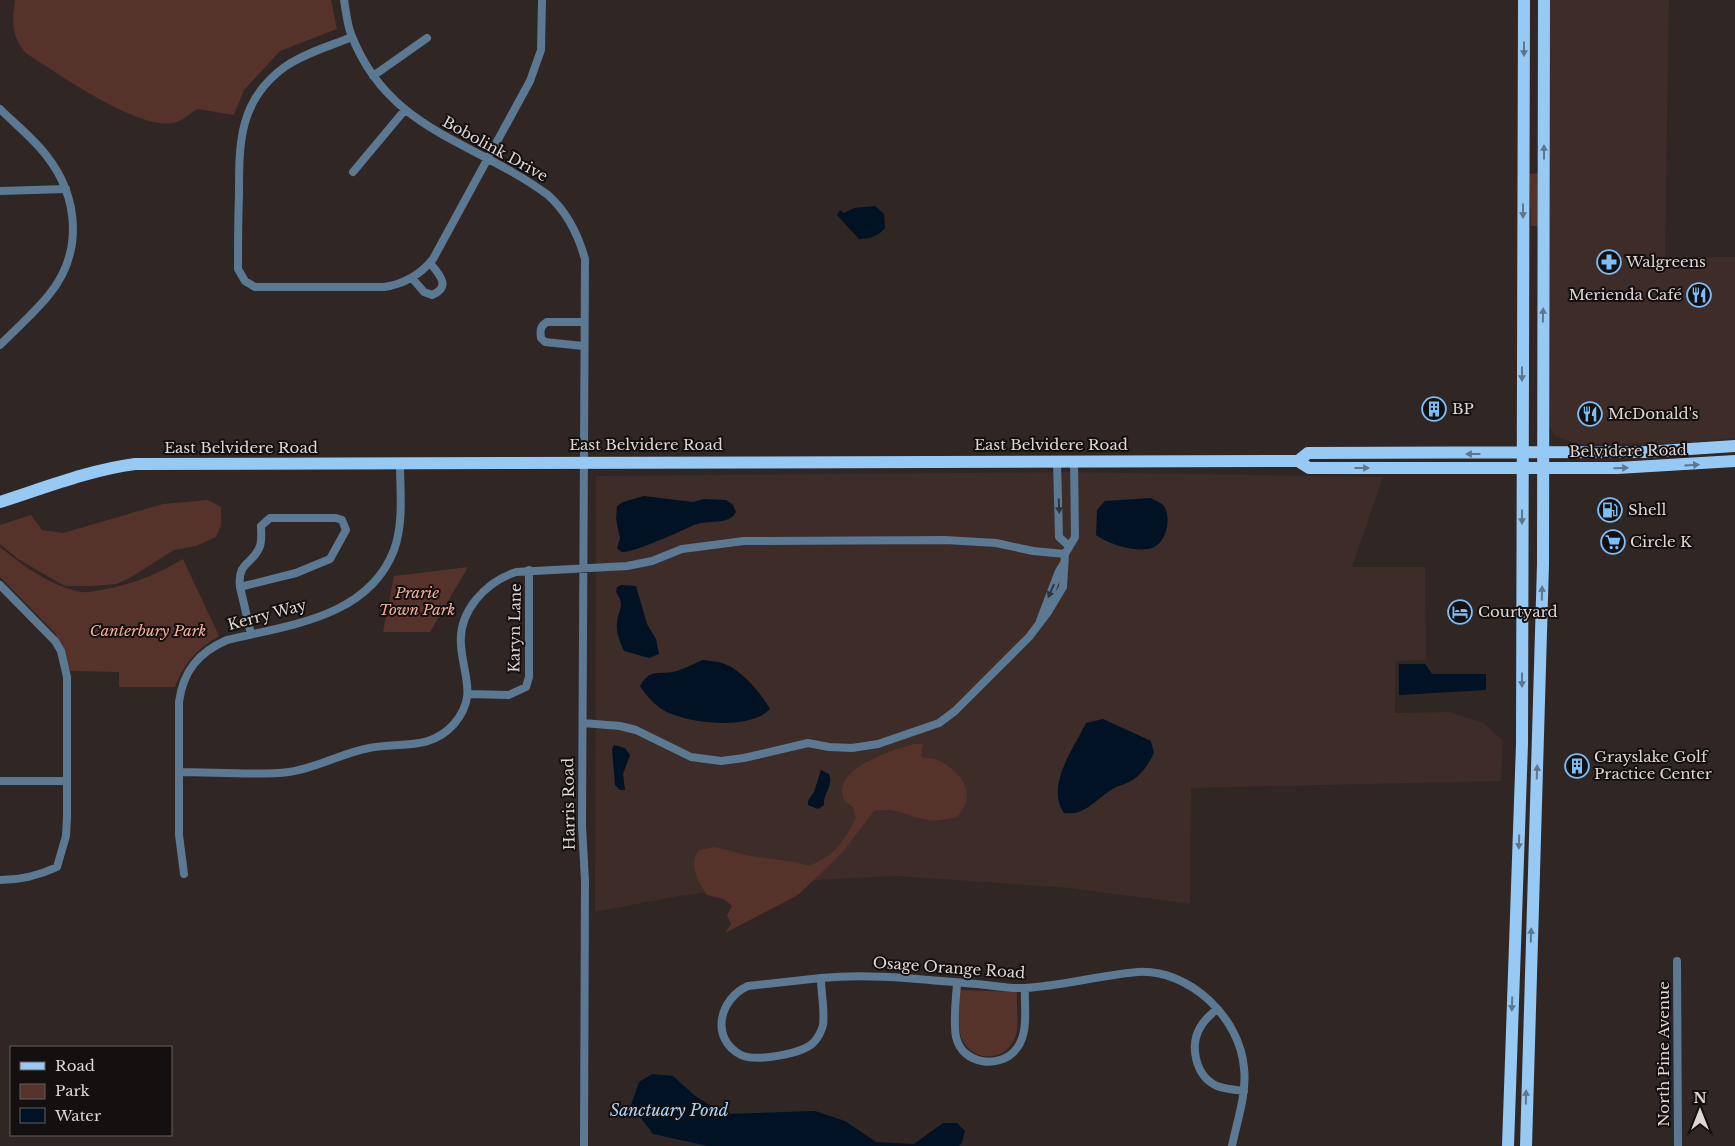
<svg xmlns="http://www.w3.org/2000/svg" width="1735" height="1146" font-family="'Libre Baskerville',serif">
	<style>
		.built { fill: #3d2c28 }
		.green { fill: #55332a }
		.water { fill: #001224 }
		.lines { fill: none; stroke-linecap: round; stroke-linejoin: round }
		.street { stroke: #5b7993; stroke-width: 8 }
		.primary { stroke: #97c9f5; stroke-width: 12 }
		.oneway { fill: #5c768e }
		.oneway2 { fill: #2d353d }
		.labels { text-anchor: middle; stroke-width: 4; stroke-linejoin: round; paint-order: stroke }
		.street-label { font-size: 15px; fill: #ded7d5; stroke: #14100f }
		.poi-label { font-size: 15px; fill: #ded7d5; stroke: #14100f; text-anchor: start }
		.park-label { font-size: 15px; font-style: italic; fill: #f6ae9d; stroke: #14100f }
		.water-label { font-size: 16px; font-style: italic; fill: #aad6fd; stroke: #14100f }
	</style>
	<rect width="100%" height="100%" fill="#302623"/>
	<path class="built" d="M1548 0H1669L1665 257H1735V438L1685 443 1577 444 1555 436 1548 423Z
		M1067 472 1383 477 1352 567H1425L1426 660 1396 661 1395 713 1449 712 1484 723 1503 741 1501 781 1191 788 1190 904 1070 888 897 876 832 879 768 885 679 896 595 912 596 476Z"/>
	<path class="green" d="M15 0H331L337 29 280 51 244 90 234 115 197 109C191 113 182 121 174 123 137 130 59 74 27 54 11 38 12 21 15 0Z
		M1538 173V226H1531L1529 174Z
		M208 500 221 507V526L216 537 196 546 174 550 128 579 116 584 93 586H65L18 559 0 544V525L31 515 42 530 63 533 163 504Z
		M0 547C24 566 50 586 81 592 86 593 94 591 100 590 131 585 156 575 183 559L219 636C197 649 184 663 175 687H119V672L70 671 64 650 55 633 0 577Z
		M468 567 430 632H383L394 576Z
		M914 744H923L921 757C927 758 935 758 940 761 964 774 977 795 957 817 949 818 937 822 929 820 906 817 899 807 874 811L842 853 798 895 725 933 731 924 727 915 732 906 724 899 707 895C698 882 688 864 699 850L715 847 750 856 795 862 809 866C836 854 842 844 856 818L853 807 844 801C843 797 842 793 842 789 845 764 894 750 914 744Z
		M960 990 1017 992C1016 1005 1020 1026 1015 1038 1005 1062 973 1063 962 1039 957 1030 960 1001 960 990Z"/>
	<path class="water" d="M875 206 884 214 885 228C879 236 869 239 859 239L837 215 840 210 844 213 854 208Z
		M644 496 693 502 704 499 726 500 733 505 736 512C729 526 708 519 694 525 681 531 635 552 623 552 621 552 619 550 617 548L620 538 616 519 617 506 623 502Z
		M1151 498C1154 500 1159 502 1162 504 1173 515 1167 543 1152 548 1136 553 1108 544 1096 535L1097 510 1105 501Z
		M621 585 636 586 647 624 656 639 659 654 649 658 624 651C620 642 616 633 617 623 618 608 626 607 616 592L617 587Z
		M703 660C709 661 716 661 722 663 740 668 762 694 770 709 750 731 683 724 660 708 652 702 645 694 640 686 651 667 659 676 677 671 686 668 695 663 703 660Z
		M1399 664H1425L1432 674H1486V690L1399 695Z
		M1103 719 1151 741 1154 753C1148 765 1141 776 1129 782 1123 785 1116 786 1111 790 1095 800 1085 816 1064 813 1045 786 1074 748 1086 723Z
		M614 745 625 748 630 755 623 774 625 790H620L615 785 612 749Z
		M821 770 829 774C834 786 823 793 824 805L818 809 808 805V801L814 792Z
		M652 1074 673 1076 694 1095 723 1114 815 1111 845 1121 876 1142 914 1144 943 1123H957L965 1131 962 1143 959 1146H708L653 1134 631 1105 639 1082Z"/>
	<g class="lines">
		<path class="street" d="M344 0C346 11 347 24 351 34 388 131 473 140 548 195 567 212 578 234 585 259L582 826 585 881 584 1146
			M352 37C330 46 305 53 286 66 238 100 239 144 239 196 238 220 238 244 238 269L245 281 255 287H384C405 284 420 275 433 259L530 81 541 50 542 0
			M373 76 427 38
			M0 109C15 124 33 138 46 155 79 197 84 253 48 296 34 313 16 329 0 345
			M353 172 404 111
			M0 191 66 189
			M412 278 424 292 432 295C452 287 439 274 430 263
			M583 346 545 342 541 338C540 331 540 326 547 322H584
			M1057 461 1059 537 1069 546
			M270 518H336L342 520 346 530 330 559 296 573 240 587C237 561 253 565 260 546 262 540 261 532 261 526Z
			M0 585 55 641 61 651 67 677V817L66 836 57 867C38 876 21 880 0 880
			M240 587 251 634
			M1040 621 1059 571 1064 563
			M468 694 509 695 526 687 529 677V570
			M583 723 620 726 636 730 691 757 721 761 744 758 808 743 829 747 852 748 878 744 939 723 955 711 1029 637 1048 612 1063 587 1065 554 1075 537 1074 461
			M179 772C213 772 258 776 289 772 317 768 342 753 369 748 401 742 430 751 454 724 478 696 463 676 461 645 458 611 486 582 516 572L627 566 652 561 682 549 744 541 945 540 996 543 1033 551 1065 554
			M0 781H67
			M184 874 179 835V702C183 671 199 652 227 640 288 625 368 618 394 550 404 523 400 491 400 463
			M1677 961 1678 1146
			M821 978C873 973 924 980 976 984 992 985 1009 989 1025 988 1063 986 1100 975 1138 972 1190 969 1240 1018 1244 1068 1247 1093 1237 1121 1232 1146
			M821 978C821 993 825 1011 823 1025 822 1030 818 1038 814 1042 803 1054 756 1062 741 1055 709 1038 720 998 748 986Z
			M957 983C956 1000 953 1020 956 1037 962 1065 1001 1070 1017 1048 1029 1032 1024 1007 1025 988
			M1217 1009C1211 1014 1205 1019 1201 1026 1189 1045 1195 1076 1217 1086 1225 1089 1235 1090 1244 1091"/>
		<path class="primary" d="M1298 461 1308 453 1645 452 1735 446
			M0 502C44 488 89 470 135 464L1298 461 1309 468H1617L1735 461
			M1508 1146 1522 744 1524 0
			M1526 1146 1543 564 1544 0"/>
	</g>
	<defs><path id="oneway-solid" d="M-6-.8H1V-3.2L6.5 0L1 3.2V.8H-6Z" transform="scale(1.25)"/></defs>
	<g class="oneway">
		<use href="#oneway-solid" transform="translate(1524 49) rotate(90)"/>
		<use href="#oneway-solid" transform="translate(1544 152) rotate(-90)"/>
		<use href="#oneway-solid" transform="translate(1523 211) rotate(90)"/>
		<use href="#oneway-solid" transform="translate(1543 315) rotate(-89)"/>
		<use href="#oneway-solid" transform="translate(1522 374) rotate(90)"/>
		<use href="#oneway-solid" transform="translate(1473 454) rotate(-180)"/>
		<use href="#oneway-solid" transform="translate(1692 465) rotate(-4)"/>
		<use href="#oneway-solid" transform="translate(1362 468)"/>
		<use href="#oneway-solid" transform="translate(1621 468) rotate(-1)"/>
		<use href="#oneway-solid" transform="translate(1522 517) rotate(90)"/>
		<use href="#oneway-solid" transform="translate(1542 593) rotate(-89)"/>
		<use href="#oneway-solid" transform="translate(1522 680) rotate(90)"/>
		<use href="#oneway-solid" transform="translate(1537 772) rotate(-88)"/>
		<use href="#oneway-solid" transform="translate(1519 842) rotate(92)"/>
		<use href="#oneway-solid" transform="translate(1531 935) rotate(-88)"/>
		<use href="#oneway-solid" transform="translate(1512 1004) rotate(92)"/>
		<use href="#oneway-solid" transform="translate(1526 1097) rotate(-89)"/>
	</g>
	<g class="oneway2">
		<use href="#oneway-solid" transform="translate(1059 506) rotate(88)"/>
		<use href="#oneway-solid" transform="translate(1051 591) rotate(114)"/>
	</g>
	<defs>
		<g id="pharmacy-ring" transform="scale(1.25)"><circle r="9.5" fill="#14100f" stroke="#7bbef8" stroke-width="1.5"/><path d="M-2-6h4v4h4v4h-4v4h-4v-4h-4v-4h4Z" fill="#7bbef8"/></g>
		<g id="restaurant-ring" transform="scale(1.25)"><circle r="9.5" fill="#14100f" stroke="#7bbef8" stroke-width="1.5"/><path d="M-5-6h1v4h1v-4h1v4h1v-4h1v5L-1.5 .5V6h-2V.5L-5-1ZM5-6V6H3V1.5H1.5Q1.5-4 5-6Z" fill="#7bbef8"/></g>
		<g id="building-ring" transform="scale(1.25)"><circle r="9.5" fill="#14100f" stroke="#7bbef8" stroke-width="1.5"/><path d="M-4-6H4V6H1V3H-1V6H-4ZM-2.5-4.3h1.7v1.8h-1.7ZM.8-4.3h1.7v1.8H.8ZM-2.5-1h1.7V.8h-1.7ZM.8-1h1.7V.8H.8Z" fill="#7bbef8"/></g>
		<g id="fuel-ring" transform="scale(1.25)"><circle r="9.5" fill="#14100f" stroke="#7bbef8" stroke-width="1.5"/><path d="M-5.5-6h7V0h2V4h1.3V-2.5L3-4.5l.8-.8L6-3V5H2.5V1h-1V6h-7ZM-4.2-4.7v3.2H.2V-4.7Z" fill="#7bbef8"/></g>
		<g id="supermarket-ring" transform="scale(1.25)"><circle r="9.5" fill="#14100f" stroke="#7bbef8" stroke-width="1.5"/><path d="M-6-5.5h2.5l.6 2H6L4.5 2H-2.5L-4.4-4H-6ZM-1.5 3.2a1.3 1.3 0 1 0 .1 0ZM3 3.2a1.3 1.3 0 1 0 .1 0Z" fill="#7bbef8"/></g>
		<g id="hotel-ring" transform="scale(1.25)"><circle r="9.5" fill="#14100f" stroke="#7bbef8" stroke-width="1.5"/><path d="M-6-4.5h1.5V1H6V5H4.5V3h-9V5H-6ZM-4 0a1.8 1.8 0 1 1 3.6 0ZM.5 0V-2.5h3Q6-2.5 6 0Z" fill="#7bbef8"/></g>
	</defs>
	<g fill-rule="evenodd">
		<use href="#pharmacy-ring" x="1609" y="262"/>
		<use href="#restaurant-ring" x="1699" y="295"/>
		<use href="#building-ring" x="1434" y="409"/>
		<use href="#restaurant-ring" x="1590" y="414"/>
		<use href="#fuel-ring" x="1610" y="510"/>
		<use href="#supermarket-ring" x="1613" y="542"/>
		<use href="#hotel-ring" x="1460" y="612"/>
		<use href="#building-ring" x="1577" y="766"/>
	</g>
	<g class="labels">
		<g class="street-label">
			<text transform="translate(495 149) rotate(29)" y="5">Bobolink Drive</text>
			<text x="646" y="450">East Belvidere Road</text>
			<text x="1051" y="450">East Belvidere Road</text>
			<text x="241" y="453">East Belvidere Road</text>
			<text transform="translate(1628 451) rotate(-1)" y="5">Belvidere Road</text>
			<text transform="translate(267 615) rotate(-15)" y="5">Kerry Way</text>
			<text transform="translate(515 628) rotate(-89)" y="5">Karyn Lane</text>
			<text transform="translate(569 804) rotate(-91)" y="5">Harris Road</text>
			<text transform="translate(949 968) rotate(4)" y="5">Osage Orange Road</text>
			<text transform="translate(1664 1054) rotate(-90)" y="5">North Pine Avenue</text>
		</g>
		<g class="poi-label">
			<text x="1626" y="267">Walgreens</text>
			<text x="1682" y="300" text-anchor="end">Merienda Café</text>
			<text x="1452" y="414">BP</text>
			<text x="1608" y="419">McDonald's</text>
			<text x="1628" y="515">Shell</text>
			<text x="1630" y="547">Circle K</text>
			<text x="1478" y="617">Courtyard</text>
			<text x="1594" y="762">Grayslake Golf<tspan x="1594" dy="17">Practice Center</tspan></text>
		</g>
		<g class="park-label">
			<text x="417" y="598">Prarie<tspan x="417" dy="17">Town Park</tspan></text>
			<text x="148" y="636">Canterbury Park</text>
		</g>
		<g class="water-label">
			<text x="669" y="1116">Sanctuary Pond</text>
		</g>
	</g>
	<rect x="10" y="1046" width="162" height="90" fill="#14100f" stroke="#65605e"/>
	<rect x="20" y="1062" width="25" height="8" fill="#97c9f5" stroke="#65605e"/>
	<text x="55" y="1071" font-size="15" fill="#ded7d5">Road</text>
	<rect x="20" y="1084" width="25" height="15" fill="#55332a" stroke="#65605e"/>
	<text x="55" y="1096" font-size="15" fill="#ded7d5">Park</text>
	<rect x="20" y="1108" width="25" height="15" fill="#001224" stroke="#65605e"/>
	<text x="55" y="1121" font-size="15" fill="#ded7d5">Water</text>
	<g transform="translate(1700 1111)" stroke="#14100f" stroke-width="4" paint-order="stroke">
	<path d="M0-4L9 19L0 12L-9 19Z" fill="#ded7d5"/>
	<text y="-8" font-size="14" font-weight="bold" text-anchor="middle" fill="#ded7d5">N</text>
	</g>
</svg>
